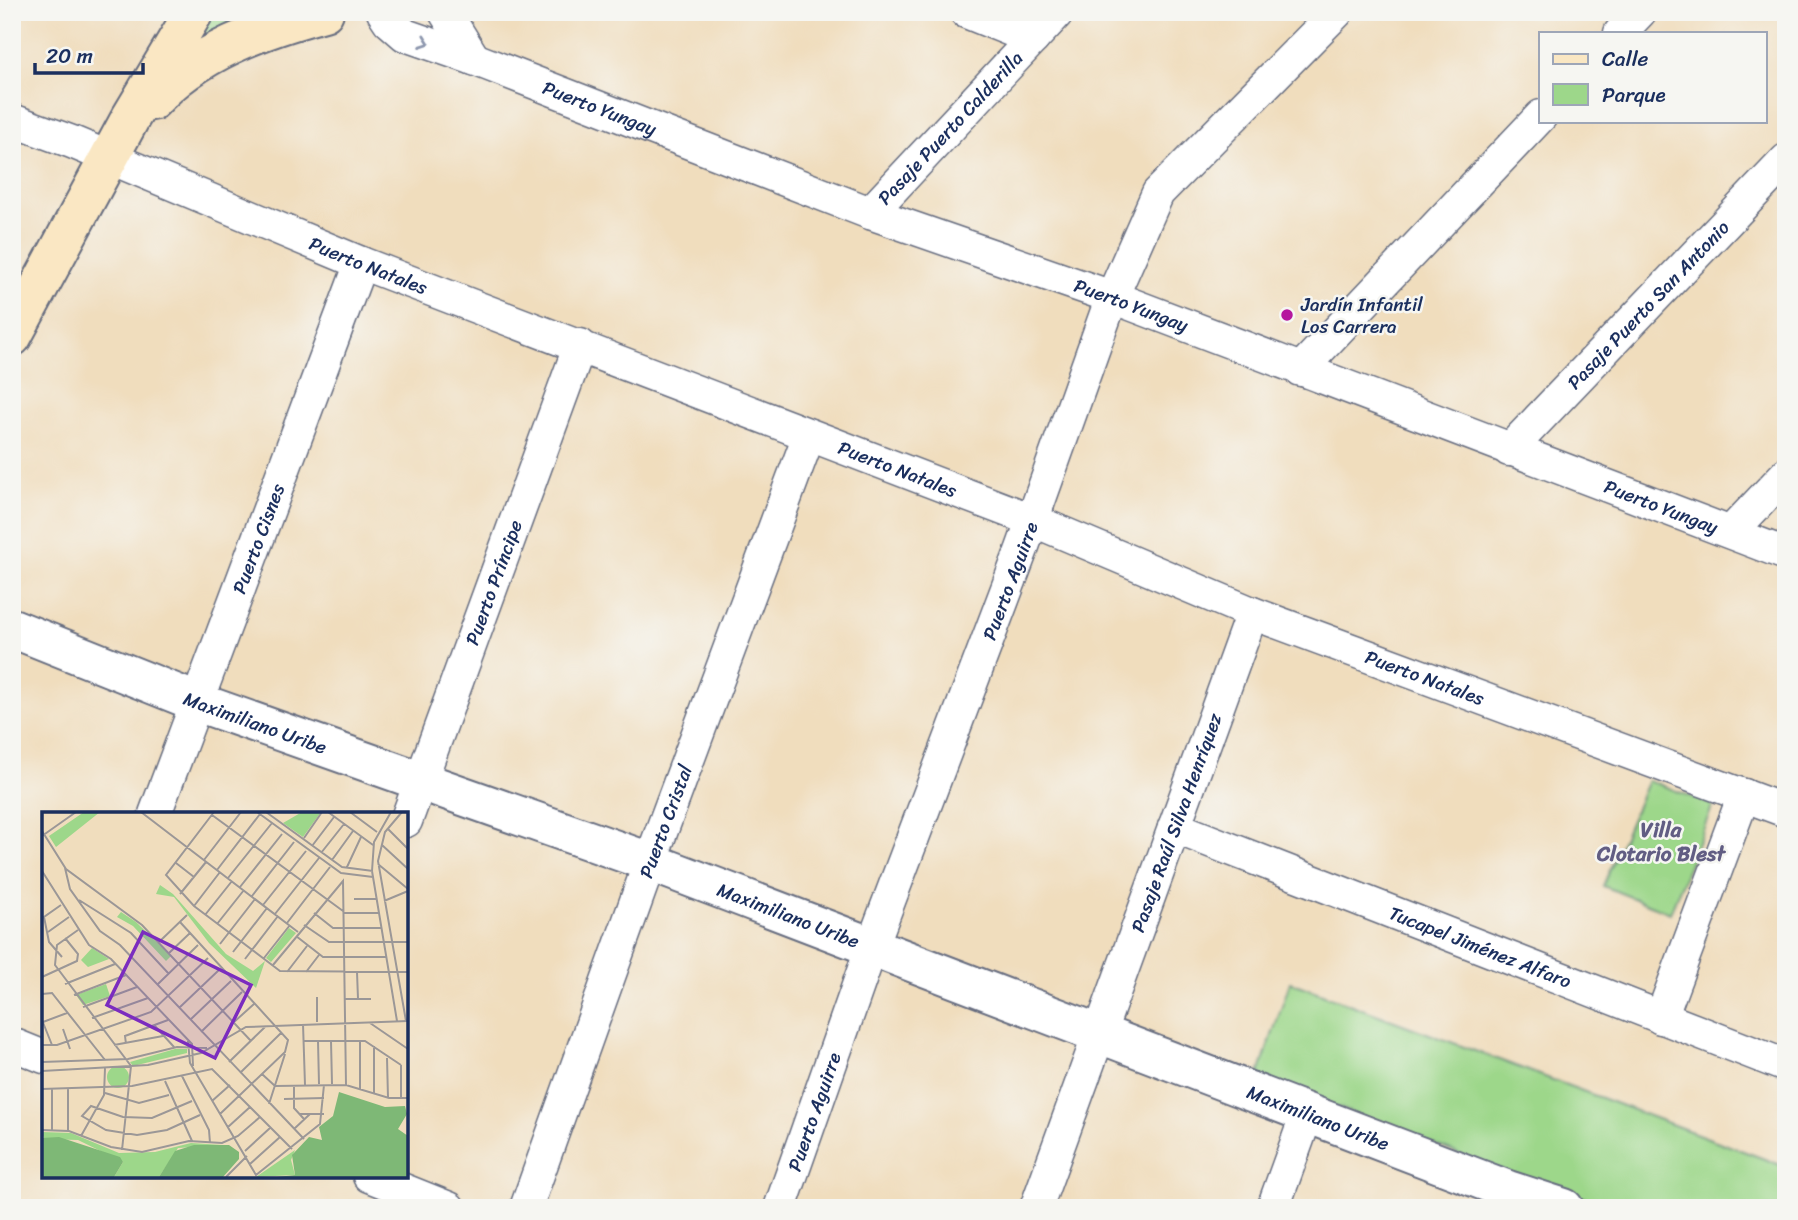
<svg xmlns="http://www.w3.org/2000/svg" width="1798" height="1220" font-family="Sriracha,sans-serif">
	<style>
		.green { fill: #9dd78a; stroke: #5c8374; stroke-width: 2 }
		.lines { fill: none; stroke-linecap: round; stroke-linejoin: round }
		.minor-casing { stroke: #666c7f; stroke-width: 35 }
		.tertiary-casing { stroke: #666c7f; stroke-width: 42 }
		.secondary-casing { stroke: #666c7f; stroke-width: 42 }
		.minor { stroke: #fff; stroke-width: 32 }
		.tertiary { stroke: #fff; stroke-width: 38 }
		.secondary { stroke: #fae7c3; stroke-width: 38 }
		.oneway { stroke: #8d97ae }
		.poi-dot { fill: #b5179e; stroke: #f6f6f2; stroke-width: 2.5 }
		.labels { text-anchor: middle; stroke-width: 5; stroke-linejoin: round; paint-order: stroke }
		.street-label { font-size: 19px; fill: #1b2f5e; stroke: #f6f6f2 }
		.poi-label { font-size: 19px; fill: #1b2f5e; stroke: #f6f6f2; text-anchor: start }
		.neighbourhood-label { font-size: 21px; font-weight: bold; fill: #615d83; stroke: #f6f6f2 }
		.inset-road { fill: none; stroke: #9b9797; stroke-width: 2 }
		.view { fill: #7b2cbf; fill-opacity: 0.15; stroke: #7b2cbf; stroke-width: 3.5 }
		.inset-edge { fill: none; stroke: #1b2f5e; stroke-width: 3.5 }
	</style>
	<rect width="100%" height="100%" fill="#f6f6f2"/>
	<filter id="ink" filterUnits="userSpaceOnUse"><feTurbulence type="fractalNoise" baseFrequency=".0143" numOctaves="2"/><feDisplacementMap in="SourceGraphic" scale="14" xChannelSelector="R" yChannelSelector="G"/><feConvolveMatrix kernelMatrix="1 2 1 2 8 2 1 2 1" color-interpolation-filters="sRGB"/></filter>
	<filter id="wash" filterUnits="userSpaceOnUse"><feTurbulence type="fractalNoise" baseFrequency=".00686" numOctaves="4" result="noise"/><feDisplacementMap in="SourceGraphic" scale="28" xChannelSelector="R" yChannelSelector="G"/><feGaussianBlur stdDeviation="1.57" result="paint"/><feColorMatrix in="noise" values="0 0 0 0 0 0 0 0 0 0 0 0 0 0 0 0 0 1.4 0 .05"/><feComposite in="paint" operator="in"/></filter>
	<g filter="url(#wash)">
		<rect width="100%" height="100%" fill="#f0ddbd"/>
		<path class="green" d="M206 12H289L177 50Z
			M1648 780 1713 805 1670 913 1603 886Z
			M1290 982 1786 1167V1208H1619L1545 1187 1258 1077Z"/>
	</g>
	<g filter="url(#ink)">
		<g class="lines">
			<g class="minor-casing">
				<g id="minor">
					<path id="s1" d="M383 12 389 21 405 35 474 59 870 213 1112 297 1786 554"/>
					<path d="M445 12 474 59"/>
					<path d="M966 12 1033 39"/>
					<path d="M1620 33 1640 12"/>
					<path id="s2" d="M12 120 72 142 361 263 1032 520 1252 613 1786 811"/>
					<path id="s3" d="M870 213 1058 12"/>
					<path d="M1300 370 1541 116"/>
					<path id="s4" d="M1509 450 1786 160"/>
					<path d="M1731 532 1786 474"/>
					<path id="s5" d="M155 814 361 263"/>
					<path id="s6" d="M406 821 580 345"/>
					<path id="s7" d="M1174 827 1786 1066"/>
					<path d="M1661 1018 1744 795"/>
					<path d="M12 1044 44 1057"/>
					<path d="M369 1176 449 1208"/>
					<path id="s8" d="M526 1208 650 862 809 435"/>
					<path id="s9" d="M780 1208 872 946 1022 549 1112 297 1158 193 1337 12"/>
					<path id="s10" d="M1036 1208 1252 613"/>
					<path d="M1273 1208 1307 1114"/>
				</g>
			</g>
			<g class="tertiary-casing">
				<g id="tertiary">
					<path id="s11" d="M12 628 197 702 650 862 1508 1190 1564 1208"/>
				</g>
			</g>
			<g class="secondary-casing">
				<path id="secondary" d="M152 101C197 52 261 29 324 12
					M12 337 131 117 194 12"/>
			</g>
			<use href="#minor" class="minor"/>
			<use href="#tertiary" class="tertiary"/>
			<use href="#secondary" class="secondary"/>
		</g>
		<defs><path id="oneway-chevron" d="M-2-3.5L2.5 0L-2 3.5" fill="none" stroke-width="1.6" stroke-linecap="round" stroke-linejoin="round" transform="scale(1.75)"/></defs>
		<use class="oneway" href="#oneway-chevron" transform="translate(425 42) rotate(20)"/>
	</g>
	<circle class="poi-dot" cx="1287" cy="315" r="7"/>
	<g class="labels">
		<g class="street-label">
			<text dy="7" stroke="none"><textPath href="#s1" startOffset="240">Puerto Yungay</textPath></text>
			<text dy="7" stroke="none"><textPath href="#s3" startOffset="117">Pasaje Puerto Calderilla</textPath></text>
			<text dy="7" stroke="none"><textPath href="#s2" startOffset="385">Puerto Natales</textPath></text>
			<text dy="7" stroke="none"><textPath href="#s1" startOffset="807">Puerto Yungay</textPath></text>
			<text dy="7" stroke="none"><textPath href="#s4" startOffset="201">Pasaje Puerto San Antonio</textPath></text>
			<text dy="7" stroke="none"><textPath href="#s2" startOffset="952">Puerto Natales</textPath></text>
			<text dy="7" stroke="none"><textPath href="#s1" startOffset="1374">Puerto Yungay</textPath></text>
			<text dy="7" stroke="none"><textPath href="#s5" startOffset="294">Puerto Cisnes</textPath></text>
			<text dy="7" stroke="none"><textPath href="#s9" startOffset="668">Puerto Aguirre</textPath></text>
			<text dy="7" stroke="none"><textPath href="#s6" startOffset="254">Puerto Príncipe</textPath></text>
			<text dy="7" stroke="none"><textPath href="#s2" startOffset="1519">Puerto Natales</textPath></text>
			<text dy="7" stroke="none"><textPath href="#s11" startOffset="261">Maximiliano Uribe</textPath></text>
			<text dy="7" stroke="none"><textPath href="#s8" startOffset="411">Puerto Cristal</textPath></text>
			<text dy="7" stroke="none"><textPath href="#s10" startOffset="410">Pasaje Raúl Silva Henríquez</textPath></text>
			<text dy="7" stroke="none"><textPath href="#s11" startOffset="828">Maximiliano Uribe</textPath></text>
			<text dy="7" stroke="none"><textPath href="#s7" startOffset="329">Tucapel Jiménez Alfaro</textPath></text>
			<text dy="7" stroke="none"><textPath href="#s9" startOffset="102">Puerto Aguirre</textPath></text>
			<text dy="7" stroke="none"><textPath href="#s11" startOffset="1395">Maximiliano Uribe</textPath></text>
		</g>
		<g class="poi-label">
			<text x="1301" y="311">Jardín Infantil<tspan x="1301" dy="22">Los Carrera</tspan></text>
		</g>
		<g class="neighbourhood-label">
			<text x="1661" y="837">Villa<tspan x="1661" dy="24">Clotario Blest</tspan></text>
		</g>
	</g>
	<g transform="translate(42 812)">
		<rect width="366" height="366" fill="#f0ddbd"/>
		<path d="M42 0H58L14 35 7 24ZM260 0H279L261 25 241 11ZM118 73 131 82 184 142 211 159 223 149 214 176 167 131 132 85 114 82ZM79 100 94 110 129 144 124 149 91 114 75 105ZM247 116 254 121 229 150 224 146ZM50 136 67 147 46 155 39 148ZM64 172 68 184 41 193 34 183ZM133 237H145V241L91 254 88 250ZM65 265a11 11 0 1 1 22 0a11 11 0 1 1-22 0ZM0 320 29 321 77 341 113 340 149 331 181 333 136 336 117 365H72L81 350 36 328 2 327ZM253 338 249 348 253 363 214 365Z" fill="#9dd78a"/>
		<path d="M297 280 343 295 363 294 365 302 356 317 366 324V365H235L253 363 250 343 267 325 280 328 277 315 291 304ZM17 325 78 345 81 350 72 365H0V326ZM152 333H187L197 340V347L181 365H117L133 339Z" fill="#7eb876"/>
		<path class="inset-road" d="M99 0 256 120M172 0 124 63 152 94 238 159 366 160M215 0 299 61 331 65M224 0 300 55 331 59M286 0 331 33M308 0 335 20M360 0 343 20 336 49 364 209M170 3 301 99M345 16 366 37M0 19 24 57 100 113 209 229M0 24 34 0M262 26 280 0M340 33 366 57M270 34 292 5M279 41 302 12M162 48 199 0M290 48 311 19M134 51 152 65M336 52 366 77M305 55 319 25M23 56 28 77 58 119 78 133 262 327M175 58 218 2M0 59 47 133 69 147 150 232 151 254M330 59 332 30 349 0M330 59 355 209M186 66 230 11M198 75 240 22M138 82 164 50M210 84 252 30M312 87H334M37 88 89 121 127 162M342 89 366 79M19 93 2 105 7 130 20 145M221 93 264 39M152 94 178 60M272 101 291 116H339M302 101H337M233 102 277 46M163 103 190 69M138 110 246 228 243 240 178 302M245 111 288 55M175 112 202 78M262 113 287 130H366M36 118 15 133 13 153 89 254 80 338M6 120 27 105M254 124 281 145H344M117 130 145 103M178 132 213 87M191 140 225 96M127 141 148 121M222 146 248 113M203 147 236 104M231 153 301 69 304 273M245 160 265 134M264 160 277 143M315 160 316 187M0 165 35 149 36 142 23 126M23 172 73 152M116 172 156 133M0 182 10 181 63 248M32 183 84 163M303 187H329M41 195 95 175M137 196 178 157M50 206 106 186M0 208 10 233M148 208 189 169M1 210 25 201M192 210 212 192M275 210V185M328 211 366 237M261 212 263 273M112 213 132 235M21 217 28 237M159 220 200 180M318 228V277M146 229 148 251 214 363 278 312 282 273M262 229H323L359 253M276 229 277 272M289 229 290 272M84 232 83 224 126 208M0 233H15L109 200 166 146M72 233 121 224M332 234V281M345 246 346 286M0 250 86 247 135 235 165 236M187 250 223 215M359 253V286M0 259 106 253 159 241 204 215 366 209M198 261 239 221M220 262 233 274 304 273 347 286H366M140 264 167 318 168 331M123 269 150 329M252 273V296L262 307M0 277 90 274 170 257 250 337M63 281 97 291 127 283M242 287 282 286M150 289 110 306 81 305 49 294 40 304 64 318 95 323 125 318 158 303M170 289 188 273M227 292 243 242M258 302H282M186 315 208 295M252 317 268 302M0 318 27 319 69 335 100 340 147 329 180 331 196 324 218 305M10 318V277M26 319V276M39 324 62 283 63 256M203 339 228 316M208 352 238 325M184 365 205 344"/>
		<path class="view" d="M101 120 209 173 173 246 65 193Z"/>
		<rect width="366" height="366" class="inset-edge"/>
	</g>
	<rect width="1798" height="1220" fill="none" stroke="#f6f6f2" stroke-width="42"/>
	<rect x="1539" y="32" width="228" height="91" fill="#f6f6f2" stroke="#9ea6b7" stroke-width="2"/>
	<rect x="1553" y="54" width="35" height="10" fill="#fae7c3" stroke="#9ea6b7" stroke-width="2"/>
	<text x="1602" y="66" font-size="21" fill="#1b2f5e">Calle</text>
	<rect x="1553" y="84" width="35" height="21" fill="#9dd78a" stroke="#9ea6b7" stroke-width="2"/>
	<text x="1602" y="102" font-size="21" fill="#1b2f5e">Parque</text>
	<path d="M35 63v10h108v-10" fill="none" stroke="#1b2f5e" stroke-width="3.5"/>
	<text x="46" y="63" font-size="21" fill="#1b2f5e" stroke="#f6f6f2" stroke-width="5" paint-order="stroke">20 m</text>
</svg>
